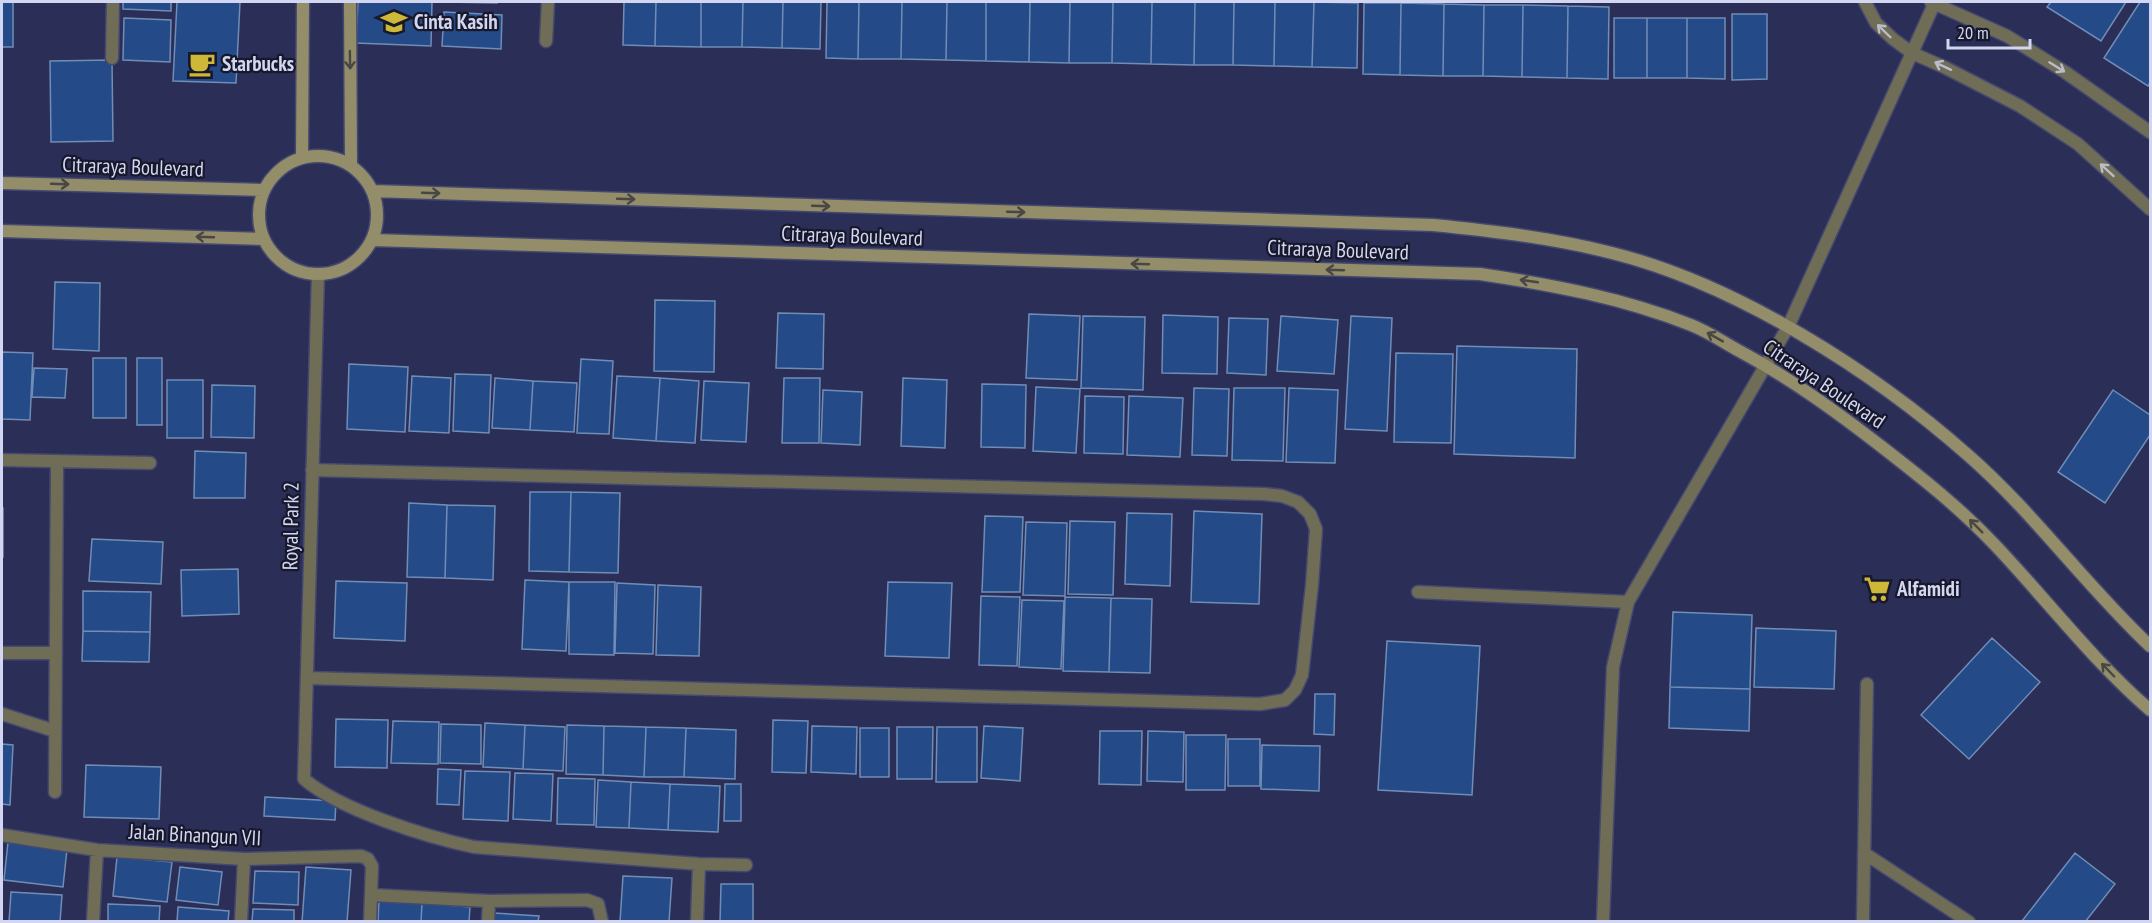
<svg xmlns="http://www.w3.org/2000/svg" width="2152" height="923" font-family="'PT Sans Narrow',sans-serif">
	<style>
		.building { fill: #244b87; stroke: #718db7; stroke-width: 1.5 }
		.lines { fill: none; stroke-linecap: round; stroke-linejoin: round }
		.street-casing { stroke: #46496f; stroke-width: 15 }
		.secondary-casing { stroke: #46496f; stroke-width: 15 }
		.street { stroke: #706d57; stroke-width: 12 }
		.secondary { stroke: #938d6a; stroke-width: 12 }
		.oneway { stroke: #babcca }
		.oneway2 { stroke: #494744 }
		.labels { text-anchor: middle; stroke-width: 4.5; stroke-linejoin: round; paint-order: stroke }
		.poi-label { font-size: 21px; font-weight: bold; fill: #d2d6f0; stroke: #17182b; text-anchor: start }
		.street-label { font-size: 21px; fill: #d2d6f0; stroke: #17182b }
	</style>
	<rect width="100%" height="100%" fill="#2b2e56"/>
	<path class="building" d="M2 2H13V47H2Z
		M123 2H171V11L123 9Z
		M177 2H240L236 83 173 81Z
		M358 2H432L431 46 356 43Z
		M445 2H497V3Z
		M624 2H656L655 46 623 45Z
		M656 2H701V47L655 46Z
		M701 2H743L742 47H701Z
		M743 2H783L782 48 742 47Z
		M783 2H821L820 49 782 48Z
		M827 2H859L858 59 826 58Z
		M859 2H902L901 59H858Z
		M902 2H947L946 60 901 59Z
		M947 2H986V61L946 60Z
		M986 2H1030L1029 62 986 61Z
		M1030 2H1070L1069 63 1029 62Z
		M1070 2H1113L1112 63H1069Z
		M1113 2H1152L1151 64 1112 63Z
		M1152 2H1195L1194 65 1151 64Z
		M1195 2H1234L1233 65H1194Z
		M1234 2H1275L1274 66 1233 65Z
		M1275 2H1314L1312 67 1274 66Z
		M1314 2 1358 3 1357 68 1312 67Z
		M2051 2H2126L2101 41 2047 7Z
		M2140 2H2150V83L2148 86 2104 58Z
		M1364 3H1401L1400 75 1363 74Z
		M1401 3 1444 4 1443 76 1400 75Z
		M1444 4 1484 5 1483 76H1443Z
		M1484 5H1523L1522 77 1483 76Z
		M1523 5 1568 6 1567 78 1522 77Z
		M1568 6 1609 7 1608 79 1567 78Z
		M444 12 502 15 501 49 442 46Z
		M1732 14H1767V79L1732 80Z
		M124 18 171 20 170 62 123 60Z
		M1614 18H1647V78H1614Z
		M1647 18H1687V78H1647Z
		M1687 18H1725V79L1687 78Z
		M112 60 113 141 51 142 50 61Z
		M55 282 100 283 99 351 53 349Z
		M655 300 715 301 714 372 654 371Z
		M778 313 824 314 823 369 776 368Z
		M1029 314 1080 316 1077 380 1026 378Z
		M1163 315 1218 317 1217 374 1162 373Z
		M1083 316 1145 317 1143 390 1081 388Z
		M1281 316 1338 320 1334 374 1277 371Z
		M1351 316 1392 318 1387 431 1345 429Z
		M1229 318 1268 319 1266 375 1227 373Z
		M1457 346 1577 349 1575 458 1454 454Z
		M2 352 33 353 30 420 2 419Z
		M1396 353 1453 354 1451 443 1394 442Z
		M93 358H126V418H93Z
		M137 358H162V425H137Z
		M581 359 613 361 609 434 577 433Z
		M349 364 408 367 405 432 347 429Z
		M34 368 67 369 65 398 32 397Z
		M455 374 491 375 489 433 453 431Z
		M412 376 451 378 449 433 409 431Z
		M617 376 660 378 656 441 613 438Z
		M495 378 533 381 530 430 492 428Z
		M660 378 699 381 695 443 656 441Z
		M784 378H820L819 443H782Z
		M903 378 947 380 945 448 901 446Z
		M167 380H203V438H167Z
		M533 381 577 383 574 432 530 430Z
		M704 381 749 383 746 442 701 440Z
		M982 384 1026 385 1025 448 981 447Z
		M212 385 255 386 254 438 211 437Z
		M1036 387 1080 389 1076 453 1033 451Z
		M1194 388 1229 389 1227 456 1192 455Z
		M1234 388H1285L1283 461 1232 460Z
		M1289 388 1338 390 1335 463 1286 462Z
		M823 390 862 392 860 445 821 443Z
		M2113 390 2150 415V435L2105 503 2058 472Z
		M1085 396 1124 397 1123 454 1084 453Z
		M1129 396 1183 398 1180 457 1127 455Z
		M195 451 246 453 245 498H194Z
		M530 492H571L569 572 529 571Z
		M571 492 620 493 618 573 569 572Z
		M409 503 447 505 445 578 407 577Z
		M447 505 495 506 493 580 445 578Z
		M2 508H3V557H2Z
		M1194 511 1262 514 1259 604 1191 602Z
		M1127 513 1172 514 1170 586 1125 584Z
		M985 516 1023 517 1020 592H982Z
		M1070 521 1115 522 1113 595 1068 594Z
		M1026 522 1067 523 1065 596 1023 595Z
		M92 539 163 542 161 584 89 581Z
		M238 569 239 614 182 616 181 570Z
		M525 580 569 582 566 651 522 649Z
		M336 581 407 583 405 641 334 638Z
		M569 582H615L614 655 569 654Z
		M888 582 952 583 949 658 885 656Z
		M617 583 655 585 653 654 615 653Z
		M658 585 701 587 699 656 656 655Z
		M83 591 151 592 150 632 83 631Z
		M981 596 1020 597 1017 666 979 665Z
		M1065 597 1111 598 1109 672 1063 671Z
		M1111 598 1152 599 1150 673 1109 672Z
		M1022 600 1064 601 1061 669 1019 667Z
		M1673 612 1752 615 1750 689 1670 687Z
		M1756 628 1836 631 1834 689 1754 687Z
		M83 631 150 632 149 662 82 661Z
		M1992 638 2040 682 1969 759 1921 715Z
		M1387 641 1480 646 1472 795 1378 790Z
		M1670 687 1750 689 1749 731 1669 728Z
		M1315 694H1335L1334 735 1314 734Z
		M336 719 388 720 387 768 335 767Z
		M773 720 808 721 806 773 772 772Z
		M393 721 439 722 438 764 391 763Z
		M485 723 525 725 523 769 483 767Z
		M441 724 481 725V764L440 763Z
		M525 725 565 727 563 771 523 769Z
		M567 725 604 726 603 775 566 774Z
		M604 726 646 727 644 777 603 775Z
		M812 726 857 727 856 774 811 772Z
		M984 726 1023 728 1020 781 981 778Z
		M646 727 686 728 684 777H644Z
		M897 727H933L932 779H897Z
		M937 727H977V782H936Z
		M686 728 736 730 735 779 684 777Z
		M860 728H889V777H860Z
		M1100 731H1142L1141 785 1099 784Z
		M1148 731 1184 732 1183 782 1147 781Z
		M1186 735H1226L1225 790H1186Z
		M1228 739H1260V786H1228Z
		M2 744 13 745 10 805 2 804Z
		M1262 745 1320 746 1319 791 1261 789Z
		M86 765 161 767 159 819 84 817Z
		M438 769 461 770 459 805 437 804Z
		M465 771 510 772 508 821 463 819Z
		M515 773 553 774 551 821 513 819Z
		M558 778 595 779 594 825 557 824Z
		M598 780 631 782 629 828 596 827Z
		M631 782 670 784 668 830 629 828Z
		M670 784 720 786 718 832 668 830Z
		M725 784H741V821H724Z
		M265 797 336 801 335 820 264 816Z
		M8 842 67 849 63 887 4 880Z
		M2075 853 2115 884 2085 922 2022 921Z
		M117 857 172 862 167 902 113 896Z
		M180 867 222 872 218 905 176 900Z
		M306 867 351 870 347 922H302Z
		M255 871 299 872 298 905 253 903Z
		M623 876 672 878 669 922H620Z
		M721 884H753V922H720Z
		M11 892 62 895 60 922H9Z
		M379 900 422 903 421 922H378Z
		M422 903 470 907 469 922H421Z
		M108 904 160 906 159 922H108Z
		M178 907 229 911 228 922H177Z
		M253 909 294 910V922H252Z
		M494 913 539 916 538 922H494Z"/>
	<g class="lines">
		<g class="street-casing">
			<path id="street" d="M1865 2 1876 23 1893 39 1912 53 1944 67 2020 106 2078 144 2150 209
				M1931 2 2007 36 2065 72 2150 132
				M546 41 548 2
				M112 58 113 2
				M318 274 304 779C340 810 427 837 474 847L699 864 746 865
				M2 460 150 463
				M1418 592 1628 602
				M2 653H56
				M307 678 1260 704 1285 700 1295 690 1302 675 1312 585 1316 529 1310 514 1298 502 1282 496 1264 494 312 470
				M2 714 55 731
				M55 792 57 461
				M2 835 97 850 244 859 361 856 368 859 372 866 370 922
				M1864 853 1969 922
				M372 895 489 901 587 900 598 904 602 922
				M93 922 97 850
				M241 922 244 859
				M488 922 489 901
				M697 922 699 864
				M1603 922 1613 667 1628 602 1788 327 1935 2
				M1863 922 1867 684"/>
		</g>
		<g class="secondary-casing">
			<path id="secondary" d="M350 2 351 165
				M259 215a59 59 0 1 1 118 0a59 59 0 1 1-118 0Z
				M302 158 303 2
				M2 183 264 190
				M373 191 1433 225C1493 231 1553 238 1612 253 1736 284 1873 371 1969 456 2035 514 2086 586 2150 646
				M2 231 264 239
				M373 240 1480 274C1553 285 1623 298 1691 325 1709 332 1726 344 1743 353 1793 380 1838 413 1882 447 1922 478 1960 508 1995 545 2047 600 2093 661 2150 710"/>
		</g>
		<use href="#street" class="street"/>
		<use href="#secondary" class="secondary"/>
	</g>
	<defs><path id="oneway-shaft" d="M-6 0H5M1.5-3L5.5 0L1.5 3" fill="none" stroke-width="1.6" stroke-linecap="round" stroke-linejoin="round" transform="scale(1.5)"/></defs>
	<g class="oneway">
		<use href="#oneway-shaft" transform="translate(1884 31) rotate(-136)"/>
		<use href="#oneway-shaft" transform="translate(1943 66) rotate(-155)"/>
		<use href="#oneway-shaft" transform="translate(2057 67) rotate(32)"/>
		<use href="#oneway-shaft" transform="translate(2107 170) rotate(-138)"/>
	</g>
	<g class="oneway2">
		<use href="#oneway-shaft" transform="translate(350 60) rotate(89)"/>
		<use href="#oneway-shaft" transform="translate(60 184) rotate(2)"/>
		<use href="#oneway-shaft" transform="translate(431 193) rotate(2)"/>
		<use href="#oneway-shaft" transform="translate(626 199) rotate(2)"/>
		<use href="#oneway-shaft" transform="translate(821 206) rotate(2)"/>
		<use href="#oneway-shaft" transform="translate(1016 212) rotate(2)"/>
		<use href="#oneway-shaft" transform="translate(205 237) rotate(-178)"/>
		<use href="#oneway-shaft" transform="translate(1140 264) rotate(-178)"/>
		<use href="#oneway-shaft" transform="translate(1335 270) rotate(-178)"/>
		<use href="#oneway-shaft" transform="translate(1529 281) rotate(-172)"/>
		<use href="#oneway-shaft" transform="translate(1715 337) rotate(-151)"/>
		<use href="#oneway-shaft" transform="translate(1976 526) rotate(-135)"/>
		<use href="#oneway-shaft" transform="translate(2108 670) rotate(-134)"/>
	</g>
	<defs>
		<g id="school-bare" transform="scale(2.07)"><path d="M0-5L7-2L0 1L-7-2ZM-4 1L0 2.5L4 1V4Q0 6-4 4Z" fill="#ceb837" stroke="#17182b" stroke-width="2.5" paint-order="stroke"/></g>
		<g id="cafe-bare" transform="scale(2.07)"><path d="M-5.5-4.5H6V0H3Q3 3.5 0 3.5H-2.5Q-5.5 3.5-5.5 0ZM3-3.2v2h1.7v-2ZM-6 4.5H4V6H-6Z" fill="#ceb837" stroke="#17182b" stroke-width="2.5" paint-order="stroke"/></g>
		<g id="supermarket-bare" transform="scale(2.07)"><path d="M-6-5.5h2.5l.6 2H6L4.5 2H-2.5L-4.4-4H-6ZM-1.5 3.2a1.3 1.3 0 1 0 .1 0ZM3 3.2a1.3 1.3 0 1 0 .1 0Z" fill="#ceb837" stroke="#17182b" stroke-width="2.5" paint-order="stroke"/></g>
	</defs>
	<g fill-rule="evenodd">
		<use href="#school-bare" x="394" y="22"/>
		<use href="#cafe-bare" x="202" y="64"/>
		<use href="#supermarket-bare" x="1877" y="589"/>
	</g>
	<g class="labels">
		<g class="poi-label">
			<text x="414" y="29">Cinta Kasih</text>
			<text x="222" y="71">Starbucks</text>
			<text x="1897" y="596">Alfamidi</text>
		</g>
		<g class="street-label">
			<text transform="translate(133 167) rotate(2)" y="7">Citraraya Boulevard</text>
			<text transform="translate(852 236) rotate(2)" y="7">Citraraya Boulevard</text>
			<text transform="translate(1338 250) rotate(2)" y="7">Citraraya Boulevard</text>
			<text transform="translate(1824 384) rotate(34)" y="7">Citraraya Boulevard</text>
			<text transform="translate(291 526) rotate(-89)" y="7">Royal Park 2</text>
			<text transform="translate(195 835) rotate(3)" y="7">Jalan Binangun VII</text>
		</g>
	</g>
	<rect width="2152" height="923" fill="none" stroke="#d2d6f0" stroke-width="6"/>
	<path d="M1948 39v9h82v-9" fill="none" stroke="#d2d6f0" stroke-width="3"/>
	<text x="1957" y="39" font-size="18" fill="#d2d6f0" stroke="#17182b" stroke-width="4.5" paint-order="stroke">20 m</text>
</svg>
